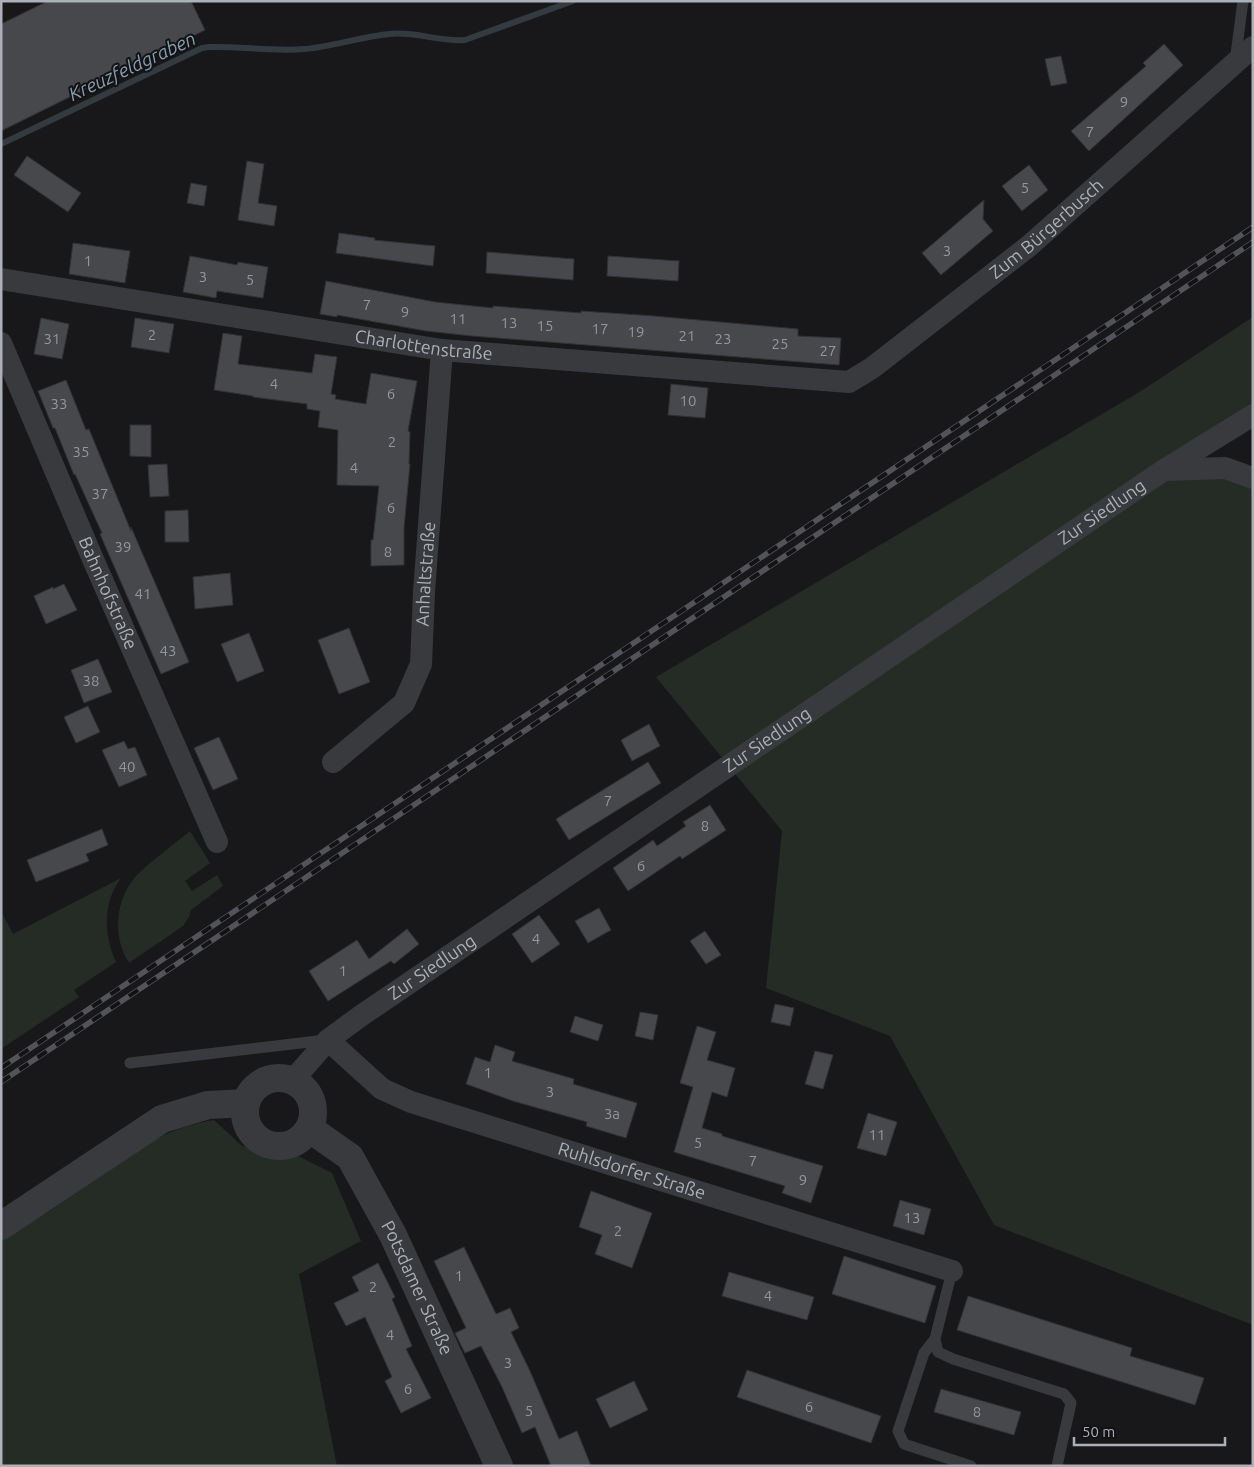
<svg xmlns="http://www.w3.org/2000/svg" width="1254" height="1467" font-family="Ubuntu,sans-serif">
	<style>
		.green { fill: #242c25 }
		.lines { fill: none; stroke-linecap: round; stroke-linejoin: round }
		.stream { stroke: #333b41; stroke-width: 6 }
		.building { fill: #47484c; stroke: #323235 }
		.service { stroke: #393a3e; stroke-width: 11 }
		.minor { stroke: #393a3e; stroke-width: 22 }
		.tertiary { stroke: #393a3e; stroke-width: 28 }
		.rail-casing { stroke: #535459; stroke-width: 5.5 }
		.rail { stroke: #131315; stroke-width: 4; stroke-dasharray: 11; stroke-linecap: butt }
		.labels { text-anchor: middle; stroke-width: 4; stroke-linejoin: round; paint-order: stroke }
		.number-label { font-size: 15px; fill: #93969d }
		.street-label { font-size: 18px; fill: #acb0b8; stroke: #131315 }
		.water-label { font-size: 19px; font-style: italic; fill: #879daf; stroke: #131315 }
	</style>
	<rect width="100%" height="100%" fill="#18181a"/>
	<path class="green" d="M1253 317V415L1165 469 1253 478V1325L994 1225 890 1036 766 988 782 831 656 677 1141 391Z
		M190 831 210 863 185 881 192 891 217 875 223 886 191 910 189 917 183 926 129 963C112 936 115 900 136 876 152 860 172 846 190 831Z
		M121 878C102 904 104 935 116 962L74 990 79 997 1 1049V911L13 934Z
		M214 1120 242 1146 288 1151 332 1173 361 1241 299 1274 337 1466H1V1240L48 1212 156 1139C175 1129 193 1124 214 1120Z"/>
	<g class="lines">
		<path class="stream" d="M1 144 202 48 209 47C241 46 273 52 305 49 334 46 361 37 389 34 414 31 440 42 465 40L573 1"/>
	</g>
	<path class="building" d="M48 1H191L205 30 1 131V24Z
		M1164 44 1183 65 1089 151 1071 131 1146 66 1143 63Z
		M1061 56 1067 83 1051 86 1045 59Z
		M27 156 81 193 68 212 14 175Z
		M247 161 264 164 258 203 277 206 274 226 238 220Z
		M1029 165 1048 190 1022 211 1002 186Z
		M191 183 207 186 204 206 187 203Z
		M984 200 983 219 993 231 941 275 922 253Z
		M339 233 375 238 374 240 435 246 433 266 336 253Z
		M73 243 130 251 125 283 69 274Z
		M487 252 574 259 573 280 486 273Z
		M190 256 237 265 238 262 268 267 263 298 217 291 216 298 183 292Z
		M608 256 679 261 678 281 607 276Z
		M326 281 435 302 493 308V306L581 313V311L654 316 798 329V336L841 338 839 365 472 336 426 331 337 315V317L320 314Z
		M41 318 69 324 62 359 34 354Z
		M135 318 174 324 169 353 131 347Z
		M223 333 242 336 238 364 312 373 315 354 337 357 331 394 336 395 335 399 366 404 371 373 417 381 408 431 410 432 409 464H410L404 528V565L371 566V540H373L379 486 337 485 338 430 318 427 320 411 307 409V404L253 397V396L214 390Z
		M66 380 86 430 89 429 131 531V527L189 662 161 674 100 534 102 533 75 474 74 475 55 428H53L38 391Z
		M671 384 708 388 705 418 668 415Z
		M130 425H151V457L130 456Z
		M167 464 169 496 150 497 148 465Z
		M188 510 189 542H165V511Z
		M230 573 233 605 195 609 193 577Z
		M64 584 77 610 46 624 34 596 53 587V589Z
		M349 628 370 682 339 694 318 640Z
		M249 633 264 671 237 682 221 644Z
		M98 659 112 692 84 703 71 670Z
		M88 706 100 732 76 743 64 717Z
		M649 724 660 746 632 761 621 740Z
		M219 737 238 779 213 790 194 748Z
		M124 741 128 749 135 747 147 775 119 787 102 750Z
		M648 762 661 783 569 840 556 819Z
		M710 805 726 830 682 859 680 856 628 891 613 868 653 840 657 846 686 826 683 822Z
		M102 829 108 845 86 854 89 861 36 882 27 860Z
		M599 908 611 930 588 943 575 921Z
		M539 915 560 944 532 963 512 934Z
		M407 929 419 944 394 964 391 961 328 1001 309 971 357 940 369 959Z
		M705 931 721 955 706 964 690 941Z
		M775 1004 794 1008 790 1026 771 1022Z
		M640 1012 658 1015 653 1040 635 1036Z
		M575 1016 603 1025 598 1041 570 1032Z
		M697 1026 716 1032 707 1060 735 1068 727 1097 712 1092 702 1128 722 1134V1136L823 1166 811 1203 782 1193 785 1186 674 1152 693 1087 680 1083Z
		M495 1045 515 1052 512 1061 574 1079 573 1084 637 1103 626 1138 586 1126 587 1122 513 1101 466 1084 475 1057 490 1062Z
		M815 1051 833 1055 823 1089 805 1084Z
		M868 1113 897 1122 886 1156 857 1148Z
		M591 1191 652 1213 632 1268 595 1254 602 1235 579 1227Z
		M900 1200 931 1209 924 1235 893 1226Z
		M464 1247 496 1314 510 1308 519 1328 511 1332 530 1371 559 1439 577 1431 591 1466H551L535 1427 522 1433 502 1387 481 1346 465 1353 455 1333 466 1328 434 1261Z
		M844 1256 936 1286 925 1323 832 1294Z
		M378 1263 395 1297 392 1299 412 1346 406 1349 431 1398 401 1413 385 1381 392 1377 365 1317 346 1326 334 1303 359 1291 352 1277Z
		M729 1272 814 1297 807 1320 722 1296Z
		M968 1296 1132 1348 1130 1356 1204 1378 1195 1405 957 1330Z
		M747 1370 881 1416 871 1443 737 1397Z
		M634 1381 648 1410 610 1428 596 1399Z
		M941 1389 1021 1412 1014 1435 934 1412Z"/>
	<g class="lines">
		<path class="service" d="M1235 62 1243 1
			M130 1063 326 1040
			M952 1271 935 1339 924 1353 898 1431 904 1444 971 1466
			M935 1339 938 1352 953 1359 1064 1394 1071 1403 1057 1466"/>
		<g class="minor">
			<path id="s1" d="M1 279 442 350 849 382 872 368 1029 246 1253 47"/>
			<path id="s2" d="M1 343 92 557 217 842"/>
			<path d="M1165 470 1225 468 1253 478"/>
			<path id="s3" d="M333 762 404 703 421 664 424 592 442 350"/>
			<path id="s4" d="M328 1040 382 1089 411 1102 952 1271"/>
			<path id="s5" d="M293 1080 328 1040 362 1015 1164 470 1253 415"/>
		</g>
		<g class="tertiary">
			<circle cx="279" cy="1112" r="34"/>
			<path id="s6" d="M310 1129 350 1157 393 1235 499 1466"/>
			<path d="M1 1226 162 1119 208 1105 246 1103"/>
		</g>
		<g class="rail-casing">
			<path id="rail" d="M1 1068 1253 227
				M1 1082 1253 242"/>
		</g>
		<use href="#rail" class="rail"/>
	</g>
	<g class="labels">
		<g class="number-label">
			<text x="1124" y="107">9</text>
			<text x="1090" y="137">7</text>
			<text x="1025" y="193">5</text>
			<text x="947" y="256">3</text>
			<text x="88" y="266">1</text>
			<text x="203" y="282">3</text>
			<text x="250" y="285">5</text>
			<text x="367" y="310">7</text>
			<text x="405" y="317">9</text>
			<text x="458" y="324">11</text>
			<text x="509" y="328">13</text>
			<text x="545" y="331">15</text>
			<text x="600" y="334">17</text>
			<text x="636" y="337">19</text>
			<text x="152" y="340">2</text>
			<text x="687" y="341">21</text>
			<text x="52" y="344">31</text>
			<text x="723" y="344">23</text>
			<text x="780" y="349">25</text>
			<text x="828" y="356">27</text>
			<text x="274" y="389">4</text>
			<text x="391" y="399">6</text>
			<text x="688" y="406">10</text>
			<text x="59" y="409">33</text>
			<text x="392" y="447">2</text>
			<text x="81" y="457">35</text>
			<text x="354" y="473">4</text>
			<text x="100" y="499">37</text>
			<text x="391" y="513">6</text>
			<text x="123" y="552">39</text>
			<text x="388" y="557">8</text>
			<text x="143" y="599">41</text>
			<text x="168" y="656">43</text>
			<text x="91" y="686">38</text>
			<text x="127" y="772">40</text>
			<text x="608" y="806">7</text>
			<text x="705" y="831">8</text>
			<text x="641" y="871">6</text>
			<text x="536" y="944">4</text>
			<text x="343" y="976">1</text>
			<text x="488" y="1078">1</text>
			<text x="550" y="1097">3</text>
			<text x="612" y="1119">3a</text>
			<text x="877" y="1140">11</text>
			<text x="698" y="1148">5</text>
			<text x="753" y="1166">7</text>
			<text x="803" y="1185">9</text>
			<text x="912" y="1223">13</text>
			<text x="618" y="1236">2</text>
			<text x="459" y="1281">1</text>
			<text x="373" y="1292">2</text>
			<text x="768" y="1301">4</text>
			<text x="390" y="1340">4</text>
			<text x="508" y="1368">3</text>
			<text x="408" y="1394">6</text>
			<text x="809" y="1412">6</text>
			<text x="529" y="1416">5</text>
			<text x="977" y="1417">8</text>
		</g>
		<g class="street-label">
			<text dy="6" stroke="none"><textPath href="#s1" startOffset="1105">Zum Bürgerbusch</textPath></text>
			<text dy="6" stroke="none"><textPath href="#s1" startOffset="428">Charlottenstraße</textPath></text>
			<text dy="6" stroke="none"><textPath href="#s5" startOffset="990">Zur Siedlung</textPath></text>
			<text dy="6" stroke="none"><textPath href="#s3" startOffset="225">Anhaltstraße</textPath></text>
			<text dy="6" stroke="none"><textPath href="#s2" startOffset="272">Bahnhofstraße</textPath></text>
			<text dy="6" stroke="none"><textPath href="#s5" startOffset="585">Zur Siedlung</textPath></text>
			<text dy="6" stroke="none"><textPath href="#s5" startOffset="180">Zur Siedlung</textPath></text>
			<text dy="6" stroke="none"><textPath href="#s4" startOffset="336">Ruhlsdorfer Straße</textPath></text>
			<text dy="6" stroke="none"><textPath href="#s6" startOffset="196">Potsdamer Straße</textPath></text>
		</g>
		<g class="water-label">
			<text transform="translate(132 66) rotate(-25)" y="7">Kreuzfeldgraben</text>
		</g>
	</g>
	<rect width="1254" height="1467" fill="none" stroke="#acb0b8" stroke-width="5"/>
	<path d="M1074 1437v8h151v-8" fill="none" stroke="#acb0b8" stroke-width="2.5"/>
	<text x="1082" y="1437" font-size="15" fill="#acb0b8" stroke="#131315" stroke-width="4" paint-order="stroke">50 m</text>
</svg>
